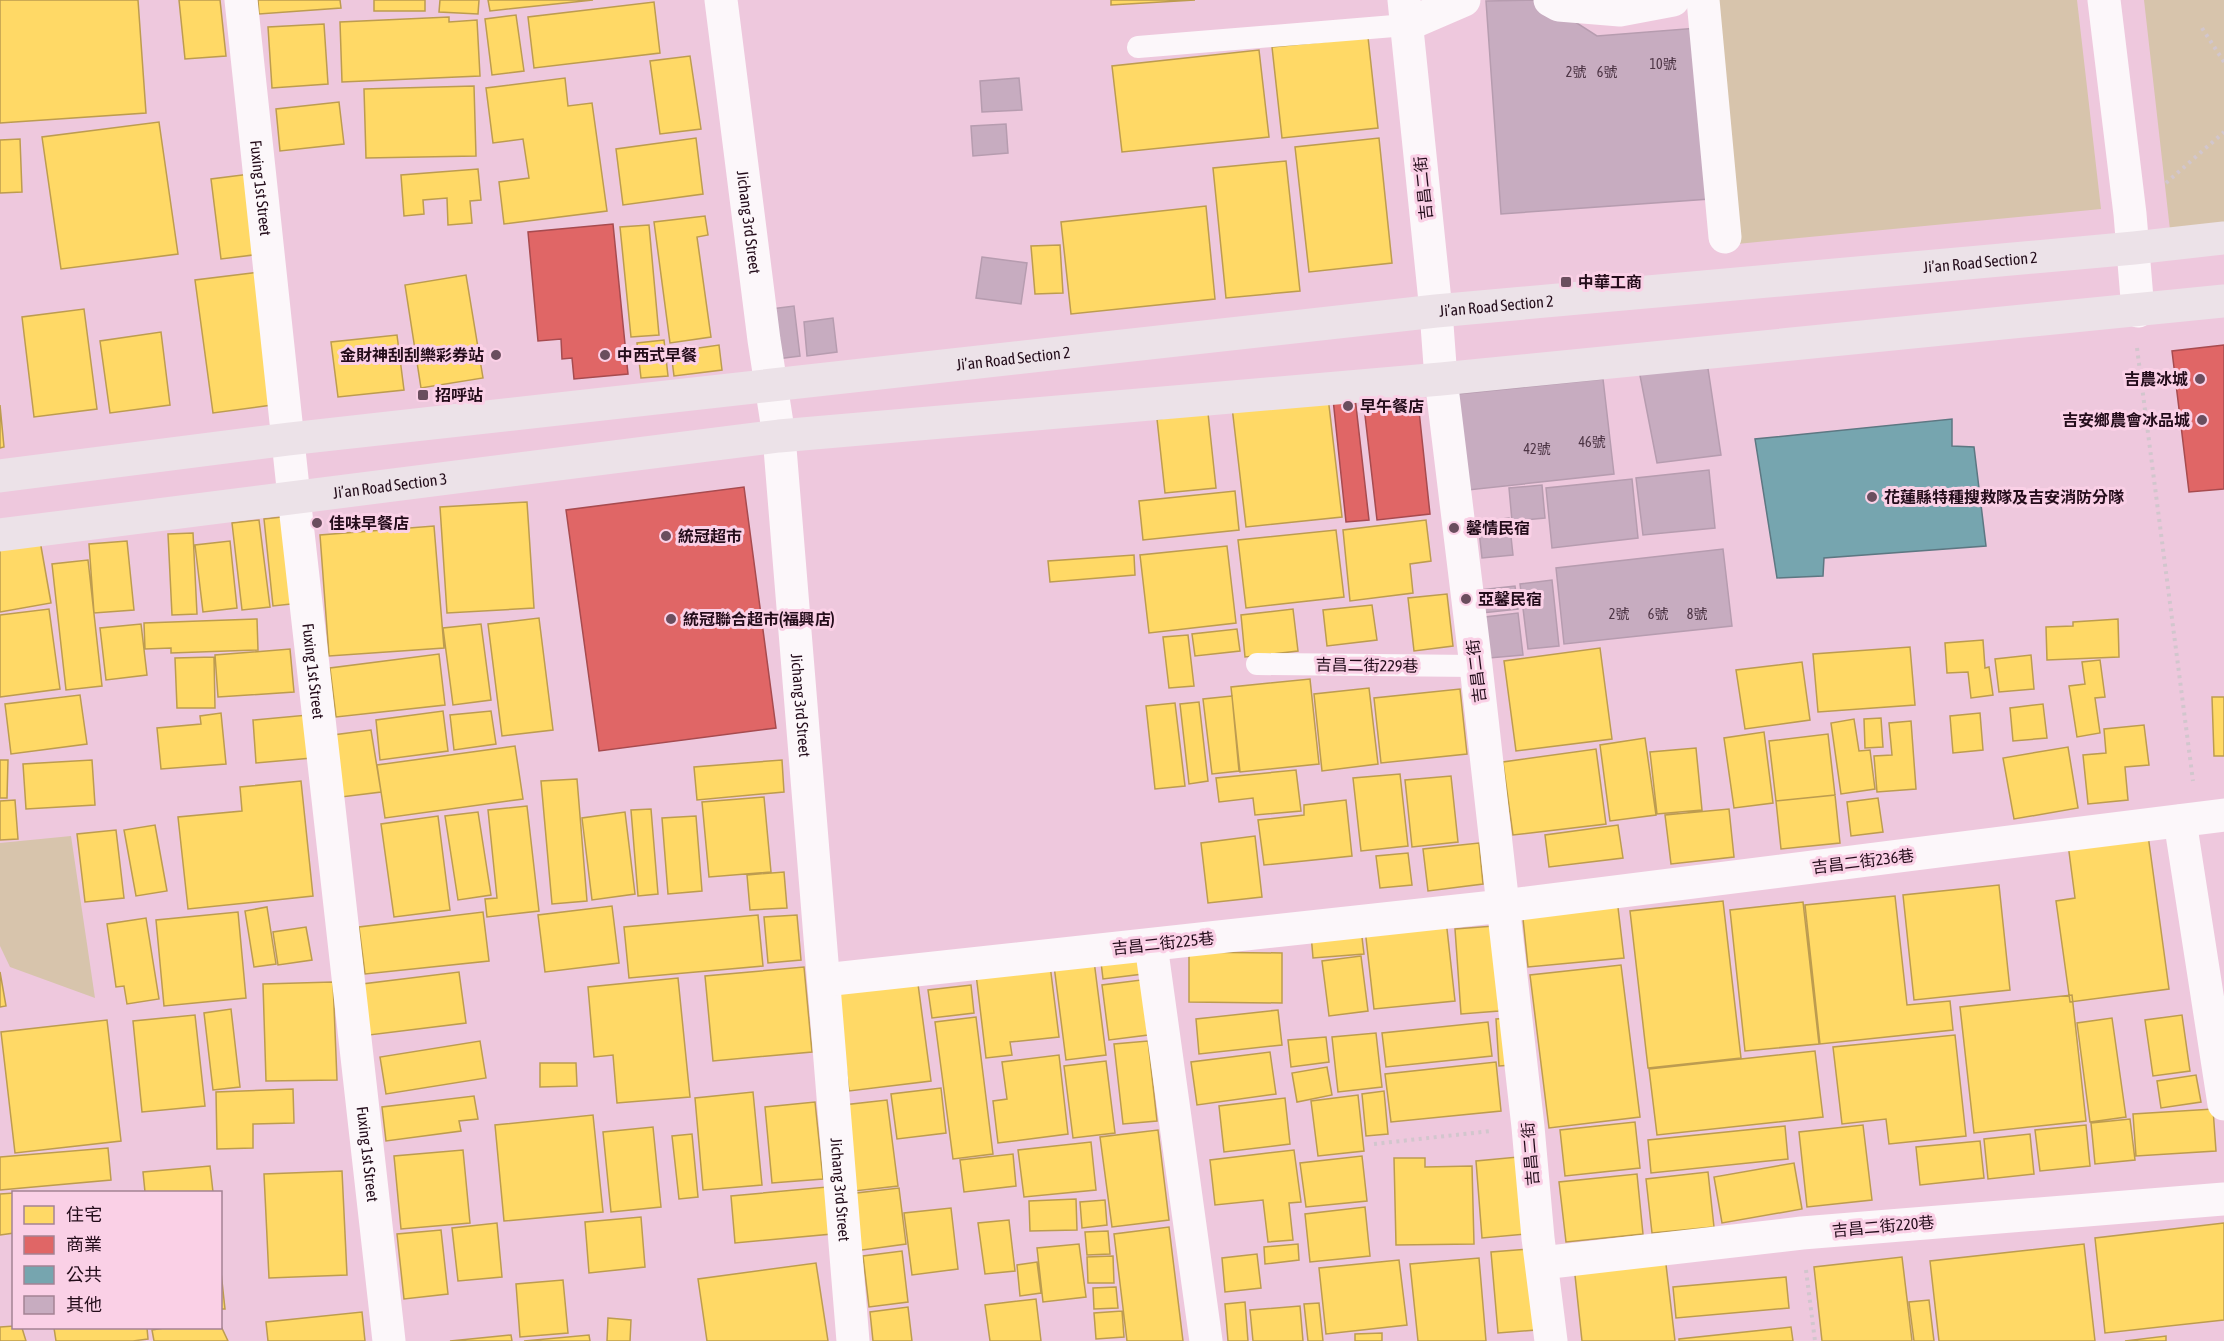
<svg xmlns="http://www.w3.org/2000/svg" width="2224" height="1341" font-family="'Asap Condensed','Noto Sans TC',sans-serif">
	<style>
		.green { fill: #d7c4ac }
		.homes { fill: #ffd966; stroke: #bd9c4f; stroke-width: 1.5 }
		.shops { fill: #e06666; stroke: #a74b4f; stroke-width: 1.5 }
		.public { fill: #76a5af; stroke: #5d7782; stroke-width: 1.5 }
		.building { fill: #c7acc0; stroke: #b69caf; stroke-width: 1.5 }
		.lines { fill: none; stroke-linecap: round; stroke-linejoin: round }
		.path { stroke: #d2c6cd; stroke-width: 4; stroke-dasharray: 3 4.5; stroke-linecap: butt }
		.service { stroke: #fcf7fa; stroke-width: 22 }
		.minor { stroke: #fcf7fa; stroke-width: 33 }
		.primary { stroke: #ece2e8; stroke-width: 33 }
		.poi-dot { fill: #6a4e5e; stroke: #fad0e6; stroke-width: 2 }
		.labels { text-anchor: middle; stroke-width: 6; stroke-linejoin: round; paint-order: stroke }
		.number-label { font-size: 14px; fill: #4c3444 }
		.street-label { font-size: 16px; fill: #230c1a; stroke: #fad0e6 }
		.poi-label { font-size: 16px; font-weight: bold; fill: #230c1a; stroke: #fad0e6; text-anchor: start }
	</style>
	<rect width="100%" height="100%" fill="#eec8dd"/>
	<path class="green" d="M1718 0H2077L2101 209 1737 244Z
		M2144 0H2224V224L2170 230Z
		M71 836 95 998 10 967 0 946V843Z"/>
	<path class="homes" d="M0 0H138L146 113 0 123Z
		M179 0H220L226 56 185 59Z
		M258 0H340L341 8 259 14Z
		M374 0H425V11H374Z
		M440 0H479L478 14 439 12Z
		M488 0H593L490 11Z
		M1111 0H1195L1111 5Z
		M654 2 660 53 534 68 528 17Z
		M516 15 524 71 492 75 485 19Z
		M449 17V22L477 20 480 76 342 82 340 22Z
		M324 24 328 84 272 88 268 27Z
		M1368 37 1378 128 1282 138 1272 47Z
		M1259 50 1269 137 1122 152 1112 66Z
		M690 56 701 129 660 134 650 61Z
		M565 78 568 106 592 103 607 211 504 224 499 182 529 178 523 139 493 143 486 88Z
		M474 86 476 156 366 158 364 89Z
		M339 102 344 144 280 151 276 109Z
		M159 122 178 254 61 269 42 137Z
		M696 138 703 194 623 205 616 149Z
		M1379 138 1392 263 1309 272 1295 147Z
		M20 139 22 192 0 193V140Z
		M1286 161 1300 291 1226 298 1213 168Z
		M478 169 481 200 470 201 472 223 448 225 447 198 423 200 424 214 404 216 401 175Z
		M250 174 261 254 221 259 211 179Z
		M1206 206 1215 299 1071 314 1061 222Z
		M705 216 708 235 697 237 711 337 670 343 654 222Z
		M649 225 659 335 631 337 620 227Z
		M1060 245 1063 293 1035 294 1031 246Z
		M261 272 279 404 213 413 195 280Z
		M466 275 483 378 421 388 405 285Z
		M84 309 97 409 34 417 22 317Z
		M161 332 170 405 110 413 100 341Z
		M397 335 404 390 338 397 331 342Z
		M664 340 668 376 641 378 637 343Z
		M719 345 722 370 674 376 671 352Z
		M1328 397 1342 517 1246 527 1232 407Z
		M0 405 4 447 0 448Z
		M1208 413 1216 488 1165 493 1157 419Z
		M1235 491 1239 530 1143 540 1139 501Z
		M527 502 534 608 447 613 440 507Z
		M291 516 300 603 273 606 264 519Z
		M259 520 270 607 242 610 232 523Z
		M1426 520 1431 561 1410 564 1413 593 1350 601 1343 530Z
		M434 526 444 648 329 656 320 535Z
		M1336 530 1344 597 1246 608 1238 540Z
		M193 533 197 614 172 615 168 534Z
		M39 535 51 603 0 612V542Z
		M127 541 134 610 94 613 89 544Z
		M230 541 237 608 203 612 195 545Z
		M1227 546 1236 623 1149 633 1140 555Z
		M1134 555 1135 575 1050 582 1048 561Z
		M88 560 102 686 66 690 52 564Z
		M1447 594 1453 646 1414 651 1408 598Z
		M1372 605 1377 640 1327 646 1323 610Z
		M49 609 60 689 0 697V615Z
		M1293 609 1298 651 1245 657 1241 615Z
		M539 618 553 730 502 736 488 624Z
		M257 619 258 650 171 653V648L145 649 144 623Z
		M2118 619 2119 657 2047 660 2046 627 2073 626V622Z
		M141 624 147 675 106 680 100 628Z
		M481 624 491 700 453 705 443 628Z
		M1237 629 1240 651 1195 656 1192 634Z
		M1188 635 1194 686 1169 688 1163 637Z
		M1983 640 1985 668 1989 667 1993 695 1971 698 1968 672 1947 673 1945 643Z
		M1910 647 1915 705 1818 712 1813 654Z
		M1600 648 1612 739 1516 751 1504 661Z
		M290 649 294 692 218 697 215 655Z
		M439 654 445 705 336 717 330 668Z
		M2031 655 2034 689 1999 692 1995 659Z
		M214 657 215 708H177L175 658Z
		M2100 660 2105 697 2095 698 2100 733 2077 737 2069 686 2085 684 2082 662Z
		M1802 662 1810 720 1745 729 1736 670Z
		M1310 679 1319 764 1240 772 1231 687Z
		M1369 688 1378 764 1322 771 1314 694Z
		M1460 689 1467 754 1381 763 1374 698Z
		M80 695 87 744 11 754 5 704Z
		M1232 696 1239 771 1212 774 1203 699Z
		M2212 697H2224V756H2214Z
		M1199 702 1208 781 1189 784 1180 704Z
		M1175 703 1185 786 1155 789 1146 706Z
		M2043 704 2047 738 2013 741 2010 708Z
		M443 711 448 751 380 760 376 720Z
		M491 711 496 744 454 750 450 715Z
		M221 713 226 764 161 769 157 728 201 724 200 716Z
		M1980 713 1983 750 1953 753 1950 716Z
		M308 715 312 758 256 763 253 720Z
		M1881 718 1883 747 1865 748 1864 719Z
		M1854 719 1859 751 1870 750 1875 789 1841 794 1831 723Z
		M1911 721 1916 789 1877 792 1874 756 1892 755 1889 723Z
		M2144 725 2149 765 2125 767 2128 800 2088 804 2083 755 2106 753 2104 729Z
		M371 730 381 792 333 798 325 736Z
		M1764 732 1773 803 1734 808 1724 738Z
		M1828 734 1835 795 1776 801 1769 741Z
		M1645 738 1656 815 1610 821 1600 745Z
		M515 746 523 799 385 818 377 765Z
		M2068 747 2078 808 2014 819 2003 758Z
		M1696 748 1702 810 1657 814 1650 752Z
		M1596 749 1606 824 1513 835 1503 762Z
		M0 760H8L7 798H0Z
		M92 760 95 805 26 809 23 764Z
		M782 760 784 792 697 800 694 767Z
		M1296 770 1301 811 1255 815 1253 798 1219 802 1216 778Z
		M1400 774 1408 846 1361 851 1353 778Z
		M1451 776 1458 842 1412 847 1405 780Z
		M577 779 587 901 552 904 541 781Z
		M301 781 313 896 188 909 178 817 242 811 240 787Z
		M1835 795 1840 843 1781 849 1776 801Z
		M764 797 771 872 709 877 702 802Z
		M1878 798 1883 832 1851 836 1847 802Z
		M15 800 18 839 0 840V801Z
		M1346 800 1352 856 1264 865 1258 820 1304 815V805Z
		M527 806 539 911 487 917 485 899 497 898 488 810Z
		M651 809 658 894 638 896 631 810Z
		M1729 809 1734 857 1671 864 1665 815Z
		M478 812 491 895 458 900 445 816Z
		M625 812 635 894 592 900 582 818Z
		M438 816 450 910 394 917 381 824Z
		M696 816 702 891 668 894 662 818Z
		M155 825 167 891 136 896 124 830Z
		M1618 825 1623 858 1549 867 1545 835Z
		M116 830 124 898 85 902 77 834Z
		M2148 835 2169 989 2070 1002 2056 901 2075 898 2068 844Z
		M1255 836 1262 897 1208 903 1201 843Z
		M1479 843 1483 884 1428 891 1423 849Z
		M1408 853 1412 885 1380 888 1376 856Z
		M784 872 787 908 750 910 747 875Z
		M1999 885 2010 990 1914 1000 1903 895Z
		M1895 896 1907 1005 1950 1001 1953 1030 1820 1044 1805 905Z
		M1617 899 1624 958 1528 967 1522 909Z
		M1723 901 1741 1058 1648 1068 1630 911Z
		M1803 902 1819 1044 1745 1051 1730 910Z
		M612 906 619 963 545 972 538 915Z
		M267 907 276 964 254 967 245 911Z
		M238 912 246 998 164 1006 156 920Z
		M483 912 489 961 365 974 359 927Z
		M758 915 763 966 629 978 624 927Z
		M797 915 801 960 768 963 764 917Z
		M146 918 159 999 127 1004 124 986 116 987 107 924Z
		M1446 920 1455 1001 1374 1009 1365 929Z
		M1494 926 1499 1011 1461 1014 1455 929Z
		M306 927 312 960 278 965 273 932Z
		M1361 929 1364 954 1313 958 1311 934Z
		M1140 949 1143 974 1103 979 1100 954Z
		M1189 952 1282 953V1003L1189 1002Z
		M1093 953 1106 1055 1066 1060 1053 958Z
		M1361 956 1368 1011 1329 1016 1322 961Z
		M1050 965 1059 1037 1010 1042 1012 1055 986 1058 976 974Z
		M1621 965 1640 1117 1549 1128 1530 975Z
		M804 967 812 1052 713 1061 705 976Z
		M0 972 6 1006 0 1007Z
		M459 972 466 1023 361 1036 354 985Z
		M678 978 690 1097 617 1103 613 1055 594 1057 588 987Z
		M1141 980 1148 1035 1109 1040 1102 985Z
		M333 982 337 1080 266 1081 263 984Z
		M918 984 931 1081 849 1091 836 993Z
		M971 985 974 1013 932 1018 928 990Z
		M2072 995 2086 1121 1974 1133 1960 1007Z
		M231 1009 240 1087 213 1090 204 1013Z
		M1278 1010 1282 1045 1199 1054 1196 1019Z
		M195 1015 205 1106 142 1112 133 1021Z
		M2182 1015 2190 1071 2153 1076 2145 1020Z
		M976 1017 993 1154 953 1159 935 1022Z
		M1510 1018 1512 1065 1499 1066 1496 1019Z
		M2112 1018 2126 1117 2090 1122 2077 1023Z
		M107 1020 121 1141 15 1153 1 1032Z
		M1488 1022 1492 1056 1386 1067 1382 1033Z
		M1376 1033 1382 1087 1338 1092 1332 1037Z
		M1955 1035 1966 1136 1889 1144 1886 1119 1842 1124 1833 1047Z
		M1326 1037 1329 1062 1291 1067 1288 1040Z
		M480 1041 486 1078 386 1094 380 1057Z
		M1148 1041 1157 1121 1123 1124 1114 1044Z
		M1815 1051 1823 1117 1657 1135 1649 1069Z
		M1270 1052 1276 1094 1197 1105 1191 1062Z
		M1059 1055 1068 1134 998 1143 993 1101 1007 1099 1002 1062Z
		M1106 1061 1115 1133 1073 1138 1064 1066Z
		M1496 1062 1501 1111 1391 1122 1385 1074Z
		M540 1063H576L577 1086 540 1087Z
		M1327 1067 1332 1095 1297 1102 1292 1073Z
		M2196 1075 2201 1102 2161 1108 2157 1081Z
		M941 1088 946 1133 897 1139 891 1094Z
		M293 1089 294 1123 253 1124V1148L217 1149 216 1092Z
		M1384 1091 1388 1134 1366 1136 1362 1094Z
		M753 1092 762 1185 703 1190 695 1098Z
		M1358 1095 1364 1151 1318 1156 1311 1101Z
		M474 1096 478 1119 459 1121 461 1131 386 1141 382 1107Z
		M1285 1098 1290 1144 1224 1152 1219 1106Z
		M887 1100 898 1186 854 1191 843 1105Z
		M815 1102 823 1179 772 1183 765 1107Z
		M2213 1109 2216 1151 2136 1156 2133 1114Z
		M593 1115 603 1212 504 1221 495 1125Z
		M2130 1119 2135 1160 2095 1164 2091 1123Z
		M1635 1122 1640 1168 1565 1176 1560 1130Z
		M1863 1125 1872 1200 1807 1207 1799 1132Z
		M2086 1125 2090 1166 2040 1171 2035 1130Z
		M1785 1126 1788 1159 1651 1173 1648 1140Z
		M653 1127 661 1207 611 1212 603 1132Z
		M1158 1130 1169 1220 1112 1227 1100 1137Z
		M692 1134 698 1197 679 1199 672 1136Z
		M2030 1134 2034 1174 1988 1179 1984 1139Z
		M1980 1141 1984 1178 1920 1185 1916 1147Z
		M1091 1142 1096 1190 1024 1197 1018 1150Z
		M108 1148 111 1180 0 1190V1157Z
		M463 1150 470 1223 401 1229 394 1156Z
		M1294 1150 1301 1202 1289 1203 1293 1240 1268 1242 1263 1200 1215 1205 1210 1160Z
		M1013 1154 1016 1186 964 1192 960 1160Z
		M1362 1156 1367 1201 1306 1207 1300 1163Z
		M1518 1157 1526 1234 1482 1238 1476 1161Z
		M1394 1158H1425V1167L1472 1166 1474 1244 1396 1245Z
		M1794 1163 1802 1209 1722 1223 1714 1177Z
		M210 1166 213 1192H145L143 1172Z
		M342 1171 347 1275 269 1278 264 1174Z
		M1708 1172 1714 1227 1652 1233 1646 1179Z
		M1637 1174 1643 1234 1566 1242 1559 1182Z
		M827 1187 832 1234 735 1243 731 1196Z
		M899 1188 906 1244 855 1251 848 1194Z
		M14 1193V1233L0 1235V1194Z
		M1076 1199 1077 1230 1030 1231 1029 1201Z
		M1105 1200 1107 1225 1082 1228 1080 1202Z
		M1365 1207 1370 1256 1310 1262 1305 1214Z
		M951 1208 958 1269 912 1275 904 1213Z
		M641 1217 645 1267 589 1273 585 1222Z
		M1009 1220 1015 1271 985 1274 978 1223Z
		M497 1223 502 1277 458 1281 452 1228Z
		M2224 1223V1320L2105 1333 2095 1238Z
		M1169 1227 1183 1341H1127L1114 1234Z
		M441 1230 448 1294 404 1299 397 1234Z
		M1108 1231 1110 1254 1087 1255 1085 1232Z
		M1079 1244 1086 1297 1043 1302 1037 1248Z
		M1298 1244 1299 1260 1265 1264 1264 1247Z
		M2084 1244 2095 1341H1939L1930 1261Z
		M1528 1249 1536 1330 1498 1333 1491 1252Z
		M902 1251 908 1302 869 1307 863 1256Z
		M1257 1254 1261 1288 1225 1292 1222 1258Z
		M1113 1256 1114 1283H1088L1087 1257Z
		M1665 1256 1675 1341H1582L1574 1266Z
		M1902 1257 1912 1341H1822L1814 1267Z
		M1479 1258 1486 1341H1418L1410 1264Z
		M1399 1260 1407 1325 1326 1334 1319 1268Z
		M1037 1262 1041 1293 1020 1296 1017 1265Z
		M220 1263 225 1309H220Z
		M816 1263 828 1341H707L698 1279Z
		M1786 1277 1789 1308 1676 1318 1673 1287Z
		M563 1280 568 1333 520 1337 516 1284Z
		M1116 1287 1118 1308 1094 1309 1093 1288Z
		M1036 1299 1041 1341H990L985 1305Z
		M1929 1300 1934 1341H1914L1909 1302Z
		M1245 1302 1248 1341H1228L1225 1304Z
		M1319 1303 1323 1341H1308L1304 1304Z
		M1300 1306 1303 1341H1253L1250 1310Z
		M908 1307 912 1341H873L870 1312Z
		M1122 1311 1124 1337 1096 1339 1094 1313Z
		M362 1312 365 1341H268L266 1322Z
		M608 1318 631 1320 630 1341H607Z
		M220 1324 228 1341H154L152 1330 164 1328H220Z
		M14 1326V1328H22L26 1341H0V1327Z
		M1791 1327 1793 1341H1679V1339Z
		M54 1328H147L148 1339 133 1341H56Z
		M1382 1333V1341H1355V1334Z
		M511 1335 512 1341H450Z
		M589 1335 590 1341H524Z
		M2166 1336V1341H2125Z"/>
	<path class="shops" d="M613 224 628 374 574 379 572 358 562 359 561 339 538 341 528 232Z
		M2224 345V489L2189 492 2172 351Z
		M1417 392 1430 514 1377 520 1363 398Z
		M1355 397 1369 520 1346 522 1333 399Z
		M744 487 776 728 599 751 566 510Z"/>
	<path class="public" d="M1952 419V446L1974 447 1986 546 1824 558 1823 576 1777 578 1755 439Z"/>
	<path class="building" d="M1541 0 1597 36 1698 28 1710 199 1501 214 1486 1Z
		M1019 78 1022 110 982 112 980 81Z
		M1006 124 1008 153 973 156 971 126Z
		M982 257 1027 263 1021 304 976 298Z
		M794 306 800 356 769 360 763 310Z
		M833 318 837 352 807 356 804 322Z
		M1637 360 1707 362 1721 455 1657 463Z
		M1603 379 1614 474 1468 490 1457 394Z
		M1709 470 1715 528 1643 535 1636 478Z
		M1632 479 1638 538 1552 548 1546 488Z
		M1542 485 1545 518 1512 521 1509 488Z
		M1509 518 1513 555 1482 558 1478 522Z
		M1723 549 1732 626 1564 644 1556 568Z
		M1552 580 1559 646 1528 649 1520 584Z
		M1515 586 1518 609 1482 613 1480 590Z
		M1518 613 1523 655 1489 658 1485 617Z"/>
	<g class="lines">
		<path class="path" d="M2202 28 2224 62
			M2166 183 2224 132
			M2137 348 2193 781
			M1374 1144 1491 1131
			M1806 1270 1815 1341"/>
		<path class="service" d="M1138 47 1406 25
			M1257 664 1476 666"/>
		<g class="minor">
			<path id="s1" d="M241 0 294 497 389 1341"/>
			<path id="s2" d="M721 0 764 340 779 436 853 1341"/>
			<path d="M1404 0 1436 311 1441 379 1476 666 1528 1127 1538 1238 1551 1341"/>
			<path d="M1550 0 1559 5 1620 10 1673 0"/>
			<path d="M1703 0 1725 237"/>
			<path d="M2104 0 2130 214 2138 311"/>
			<path d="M1406 25 1464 0"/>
			<path d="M2180 821 2224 1104"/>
			<path d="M1151 945 1206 1341"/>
			<path d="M824 980 1503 906 2224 815"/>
			<path d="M1542 1263 1802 1233 2224 1199"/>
		</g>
		<g class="primary">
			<path id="s3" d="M0 476 289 439 1436 311 2134 248 2224 238"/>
			<path id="s4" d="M0 535 779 436 1441 379 2224 301"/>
		</g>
	</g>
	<g class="poi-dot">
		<rect x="1560" y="276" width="12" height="12" rx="3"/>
		<circle cx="496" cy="355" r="6"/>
		<circle cx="605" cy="355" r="6"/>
		<circle cx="2200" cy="379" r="6"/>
		<rect x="417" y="389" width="12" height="12" rx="3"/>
		<circle cx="1348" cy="406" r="6"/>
		<circle cx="2202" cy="420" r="6"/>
		<circle cx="1872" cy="497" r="6"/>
		<circle cx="317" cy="523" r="6"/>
		<circle cx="1454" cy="528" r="6"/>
		<circle cx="666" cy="536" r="6"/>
		<circle cx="1466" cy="599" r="6"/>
		<circle cx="671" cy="619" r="6"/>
	</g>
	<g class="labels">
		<g class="number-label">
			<text x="1663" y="69">10號</text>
			<text x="1576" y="77">2號</text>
			<text x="1607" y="77">6號</text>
			<text x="1592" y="447">46號</text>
			<text x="1537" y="454">42號</text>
			<text x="1619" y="619">2號</text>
			<text x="1658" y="619">6號</text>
			<text x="1697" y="619">8號</text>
		</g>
		<g class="street-label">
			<text dy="6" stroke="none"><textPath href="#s1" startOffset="189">Fuxing 1st Street</textPath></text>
			<text transform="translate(1423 188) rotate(-96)" y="6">吉昌二街</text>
			<text dy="6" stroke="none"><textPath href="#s2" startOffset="224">Jichang 3rd Street</textPath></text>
			<text dy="6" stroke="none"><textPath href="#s3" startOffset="1992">Ji’an Road Section 2</textPath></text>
			<text dy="6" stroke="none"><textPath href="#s3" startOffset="1506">Ji’an Road Section 2</textPath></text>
			<text dy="6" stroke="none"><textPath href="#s3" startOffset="1020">Ji’an Road Section 2</textPath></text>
			<text dy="6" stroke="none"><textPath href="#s4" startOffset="393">Ji’an Road Section 3</textPath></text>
			<text transform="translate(1367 665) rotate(1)" y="6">吉昌二街229巷</text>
			<text dy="6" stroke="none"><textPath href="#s1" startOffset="675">Fuxing 1st Street</textPath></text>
			<text transform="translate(1476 671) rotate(-97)" y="6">吉昌二街</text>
			<text dy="6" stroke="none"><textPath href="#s2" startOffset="710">Jichang 3rd Street</textPath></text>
			<text transform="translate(1863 861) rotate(-7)" y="6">吉昌二街236巷</text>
			<text transform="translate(1163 943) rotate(-6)" y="6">吉昌二街225巷</text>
			<text dy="6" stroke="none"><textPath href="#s1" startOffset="1161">Fuxing 1st Street</textPath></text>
			<text transform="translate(1530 1154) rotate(-95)" y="6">吉昌二街</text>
			<text dy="6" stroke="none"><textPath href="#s2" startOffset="1196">Jichang 3rd Street</textPath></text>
			<text transform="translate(1883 1226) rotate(-5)" y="6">吉昌二街220巷</text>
		</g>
		<g class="poi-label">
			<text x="1578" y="288">中華工商</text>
			<text x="484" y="361" text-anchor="end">金財神刮刮樂彩券站</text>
			<text x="617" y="361">中西式早餐</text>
			<text x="2188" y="385" text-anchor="end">吉農冰城</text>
			<text x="435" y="401">招呼站</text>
			<text x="1360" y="412">早午餐店</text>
			<text x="2190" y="426" text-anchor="end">吉安鄉農會冰品城</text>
			<text x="1884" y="503">花蓮縣特種搜救隊及吉安消防分隊</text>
			<text x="329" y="529">佳味早餐店</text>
			<text x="1466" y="534">馨情民宿</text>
			<text x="678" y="542">統冠超市</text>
			<text x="1478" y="605">亞馨民宿</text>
			<text x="683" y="625">統冠聯合超市(福興店)</text>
		</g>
	</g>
	<rect x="12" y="1191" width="210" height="138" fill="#fad0e6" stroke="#a48294" stroke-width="1.5"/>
	<rect x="24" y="1206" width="30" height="18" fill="#ffd966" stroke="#a48294" stroke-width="1.5"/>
	<text x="66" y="1221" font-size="18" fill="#230c1a">住宅</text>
	<rect x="24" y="1236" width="30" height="18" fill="#e06666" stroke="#a48294" stroke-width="1.5"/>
	<text x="66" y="1251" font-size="18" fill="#230c1a">商業</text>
	<rect x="24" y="1266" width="30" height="18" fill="#76a5af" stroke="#a48294" stroke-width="1.5"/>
	<text x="66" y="1281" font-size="18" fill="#230c1a">公共</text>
	<rect x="24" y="1296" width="30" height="18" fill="#c7acc0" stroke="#a48294" stroke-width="1.5"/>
	<text x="66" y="1311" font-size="18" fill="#230c1a">其他</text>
</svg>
